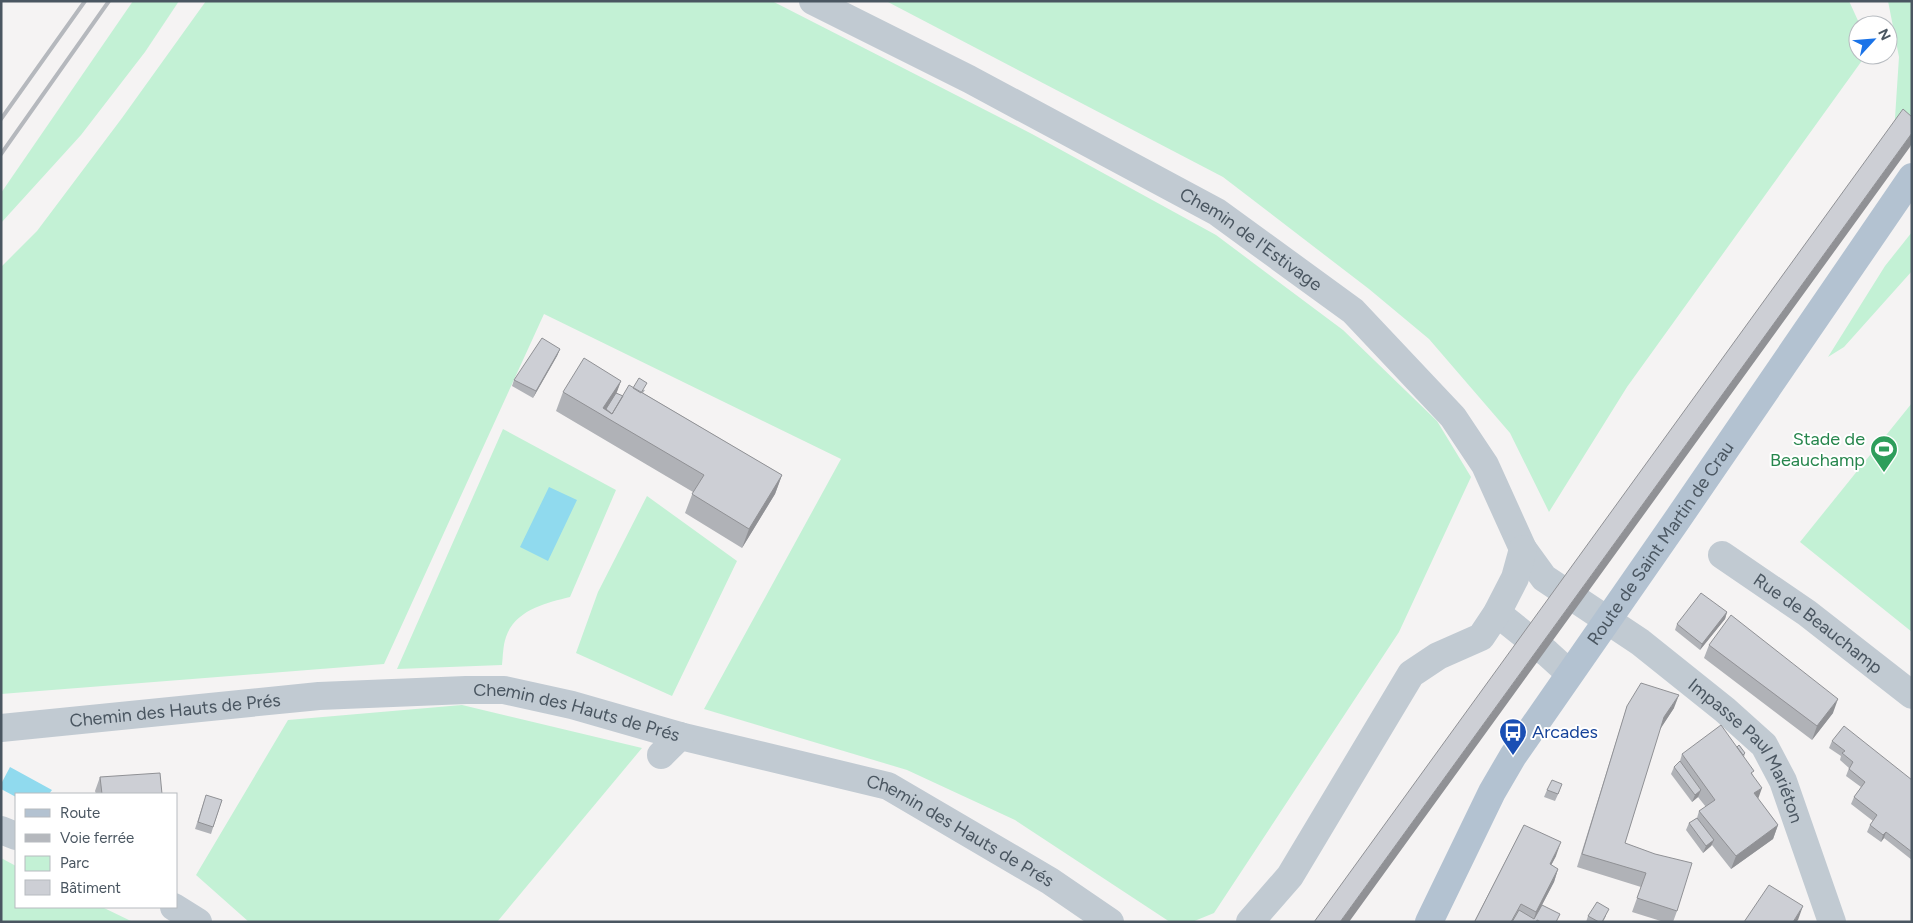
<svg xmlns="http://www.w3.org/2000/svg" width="1913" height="923" font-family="Figtree,sans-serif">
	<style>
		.green { fill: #c3f1d5 }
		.water { fill: #90daee }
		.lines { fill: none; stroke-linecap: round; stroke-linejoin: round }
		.minor { stroke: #c1cad2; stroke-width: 28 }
		.major { stroke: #b3c2d1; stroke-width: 28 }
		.rail { stroke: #b5b8bd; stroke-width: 4 }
		.wall { fill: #b0b2b7 }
		.shaded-wall { fill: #909195 }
		.building { fill: #cdcfd5; stroke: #909195 }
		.labels { text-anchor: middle; stroke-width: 4; stroke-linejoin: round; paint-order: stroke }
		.street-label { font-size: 18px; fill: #4a5661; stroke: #fff }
		.leisure-label { font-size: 18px; fill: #27864d; stroke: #fff; text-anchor: end }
		.transit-label { font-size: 18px; fill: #164399; stroke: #fff; text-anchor: start }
	</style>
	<rect width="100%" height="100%" fill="#f5f3f3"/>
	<path class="green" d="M133 1H179L145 52 81 135 1 223V193Z
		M206 1H772L1032 134 1216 235 1343 330 1437 421 1471 477 1399 632 1214 913 1192 922H1170L1015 820 907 770 704 709 841 459 544 314 384 664 1 694V267L37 231 122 118Z
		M886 1H1849L1860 25H1858V55H1866L1627 387 1549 512 1510 433 1429 339 1369 289 1223 177Z
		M1888 1H1912V141L1910 147 1894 133 1899 57Z
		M1912 232V271L1844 347 1828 357 1885 266Z
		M1912 403V632L1800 542Z
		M503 429 616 490 570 597C546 603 515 610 506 637 503 645 503 656 502 665L397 669Z
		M647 496 737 561 672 696 576 653 598 592Z
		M462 705 642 748 497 922H249L196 875 288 720Z
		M1 858 16 866V907H102L133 922H1Z"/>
	<path class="water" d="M549 487 577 500 548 561 520 547Z
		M10 767 52 790 49 794H16V797L1 789V784Z"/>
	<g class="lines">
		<g class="minor">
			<path id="s1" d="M813 1 969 79 1217 212 1353 311 1453 417 1485 465 1523 549 1544 578 1640 642 1725 710 1764 745 1783 781 1832 922"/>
			<path id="s2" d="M1722 555 1807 613 1912 695"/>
			<path d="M1497 613 1547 653 1569 673"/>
			<path id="s3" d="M1 728 319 696 466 690H504L572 705 680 736 888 786 1050 881 1110 922"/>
			<path d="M661 755 680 736"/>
			<path d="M1 830 16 836"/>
			<path d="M174 907 198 922"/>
			<path d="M1250 922 1290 876 1411 674 1438 656 1481 637 1497 613 1515 578 1523 549"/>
		</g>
		<path class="major" id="s4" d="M1429 922 1492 792 1513 756 1677 520 1912 177"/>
		<path class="rail" d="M1 119 85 1
			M1 154 109 1"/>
	</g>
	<path class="wall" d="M560 349 557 356 533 398 512 386 514 380Z
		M621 381 616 393 623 396 633 388 645 390 643 393 782 475 775 494 742 548 685 513 693 492 556 411 563 392Z
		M1727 612 1725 619 1700 650 1675 630 1677 624Z
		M1709 645 1833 713 1812 740 1704 658Z
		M1627 706 1674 708 1660 729 1625 843 1677 911 1673 922H1664L1632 912 1641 887 1577 867 1623 719Z
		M1832 741 1912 780V860L1884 838 1881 842 1867 832 1870 825 1873 821 1851 804 1854 797 1861 787 1846 776 1849 768 1840 760 1841 756 1829 748Z
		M1737 747 1745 753 1744 757 1753 775 1758 799 1778 825 1773 839 1731 869 1712 845 1711 846 1703 853 1686 830 1689 823 1697 818 1699 811 1706 807 1698 797 1692 802 1671 774 1674 767 1680 761 1682 754Z
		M100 777 162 794H96L95 791Z
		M1547 790H1560L1555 801 1544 797Z
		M222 800 211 834 195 829 204 801Z
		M1524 825 1556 856 1551 865 1558 869 1554 882 1542 905 1558 922H1474Z
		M1588 916H1606L1603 922H1586Z"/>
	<path class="shaded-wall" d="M1912 133V143L1910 147 1349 922H1340Z
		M560 349 557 356 533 398 536 391Z
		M621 381 614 400 603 416V408Z
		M782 475 775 494 742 548 749 529Z
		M1727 612 1725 619 1700 650 1702 644Z
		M1679 695 1674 708 1659 731 1664 717Z
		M1838 699 1833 713 1812 740 1817 726Z
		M1762 788 1757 802 1754 793Z
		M1701 790 1698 797 1692 802 1695 795Z
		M1778 825 1773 839 1731 869 1736 856Z
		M1886 832 1884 838 1881 842 1883 835Z
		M1714 840 1711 846 1703 853 1706 846Z
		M1561 842 1556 856 1545 877 1550 864Z
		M1558 869 1554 882 1533 922 1536 912Z
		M1803 906 1798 920 1796 922H1793Z"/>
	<path class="building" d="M1903 109 1912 117V133L1340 922H1314Z
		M542 338 560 349 536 391 514 380Z
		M584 358 621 381 603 408 612 414 629 385 782 475 749 529 692 494 704 475 563 392Z
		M639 378 647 383 641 393 633 388Z
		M616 393 623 396 612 414 606 409Z
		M1701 593 1727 612 1702 644 1677 624Z
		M1731 615 1838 699 1817 726 1709 645Z
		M1641 683 1679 695 1664 717 1625 843 1655 854 1692 863 1677 911 1637 898 1646 873 1582 854 1627 706Z
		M1721 725 1754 771 1751 773 1762 788 1754 793 1778 825 1736 856 1699 811 1715 800 1682 754Z
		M1844 726 1912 780V852L1886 832 1883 835 1870 825 1877 815 1854 797 1865 782 1849 769 1853 762 1842 753 1845 751 1832 741Z
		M1739 745 1745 753 1743 755 1737 747Z
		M1680 761 1701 790 1695 795 1674 767Z
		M160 773 162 794H102L100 777Z
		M1552 780 1562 784 1558 794 1547 790Z
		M206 795 222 800 213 827 198 822Z
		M1697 818 1714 840 1706 846 1689 823Z
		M1524 825 1561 842 1550 864 1558 869 1536 912 1521 904 1511 922H1477L1475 921Z
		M1769 885 1803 906 1793 922H1744Z
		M1597 902 1609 909 1602 922H1599L1588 916Z
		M1542 905 1560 914 1556 922H1541L1537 920 1536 922H1512L1519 910 1534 919Z"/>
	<defs>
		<g id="stadium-pin" transform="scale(1.4375)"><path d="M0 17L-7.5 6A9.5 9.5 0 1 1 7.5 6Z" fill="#2e9e5b" stroke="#fff"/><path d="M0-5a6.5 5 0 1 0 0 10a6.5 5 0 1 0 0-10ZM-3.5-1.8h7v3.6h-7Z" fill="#fff"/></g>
		<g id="bus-pin" transform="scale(1.4375)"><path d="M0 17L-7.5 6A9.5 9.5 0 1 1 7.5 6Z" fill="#1a4fb4" stroke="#fff"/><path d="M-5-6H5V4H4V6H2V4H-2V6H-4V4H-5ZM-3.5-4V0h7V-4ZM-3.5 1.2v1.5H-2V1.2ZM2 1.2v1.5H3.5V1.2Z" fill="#fff"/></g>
	</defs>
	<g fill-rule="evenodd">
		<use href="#stadium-pin" x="1884" y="449"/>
		<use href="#bus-pin" x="1513" y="732"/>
	</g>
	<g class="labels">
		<g class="street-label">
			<text dy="6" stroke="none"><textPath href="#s1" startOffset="499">Chemin de l'Estivage</textPath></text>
			<text dy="6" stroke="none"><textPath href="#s4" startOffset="445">Route de Saint Martin de Crau</textPath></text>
			<text dy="6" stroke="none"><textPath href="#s2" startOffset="118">Rue de Beauchamp</textPath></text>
			<text dy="6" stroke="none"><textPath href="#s3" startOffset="175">Chemin des Hauts de Prés</textPath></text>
			<text dy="6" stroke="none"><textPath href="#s3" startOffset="580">Chemin des Hauts de Prés</textPath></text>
			<text dy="6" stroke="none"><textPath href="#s1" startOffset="1226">Impasse Paul Mariéton</textPath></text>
			<text dy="6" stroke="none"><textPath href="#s3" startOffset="985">Chemin des Hauts de Prés</textPath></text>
		</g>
		<g class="leisure-label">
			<text x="1865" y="445">Stade de<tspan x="1865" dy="21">Beauchamp</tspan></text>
		</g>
		<g class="transit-label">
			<text x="1532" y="738">Arcades</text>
		</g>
	</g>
	<rect width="1913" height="923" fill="none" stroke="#4a5661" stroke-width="5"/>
	<rect x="15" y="793" width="162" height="115" fill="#ffffff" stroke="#b7bbc0"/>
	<rect x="25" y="809" width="25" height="8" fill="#b3c2d1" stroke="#b7bbc0"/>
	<text x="60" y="818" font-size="15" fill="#4a5661">Route</text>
	<rect x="25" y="834" width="25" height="8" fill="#b5b8bd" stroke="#b7bbc0"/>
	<text x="60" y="843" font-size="15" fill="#4a5661">Voie ferrée</text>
	<rect x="25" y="856" width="25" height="15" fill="#c3f1d5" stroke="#b7bbc0"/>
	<text x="60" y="868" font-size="15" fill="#4a5661">Parc</text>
	<rect x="25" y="880" width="25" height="15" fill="#cdcfd5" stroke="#b7bbc0"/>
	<text x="60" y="893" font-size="15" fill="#4a5661">Bâtiment</text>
	<g transform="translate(1873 40) rotate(64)"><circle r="24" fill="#ffffff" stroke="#b7bbc0"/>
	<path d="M0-4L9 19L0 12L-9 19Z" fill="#1a73e8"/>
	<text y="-8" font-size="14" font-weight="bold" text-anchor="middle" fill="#4a5661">N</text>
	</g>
</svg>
